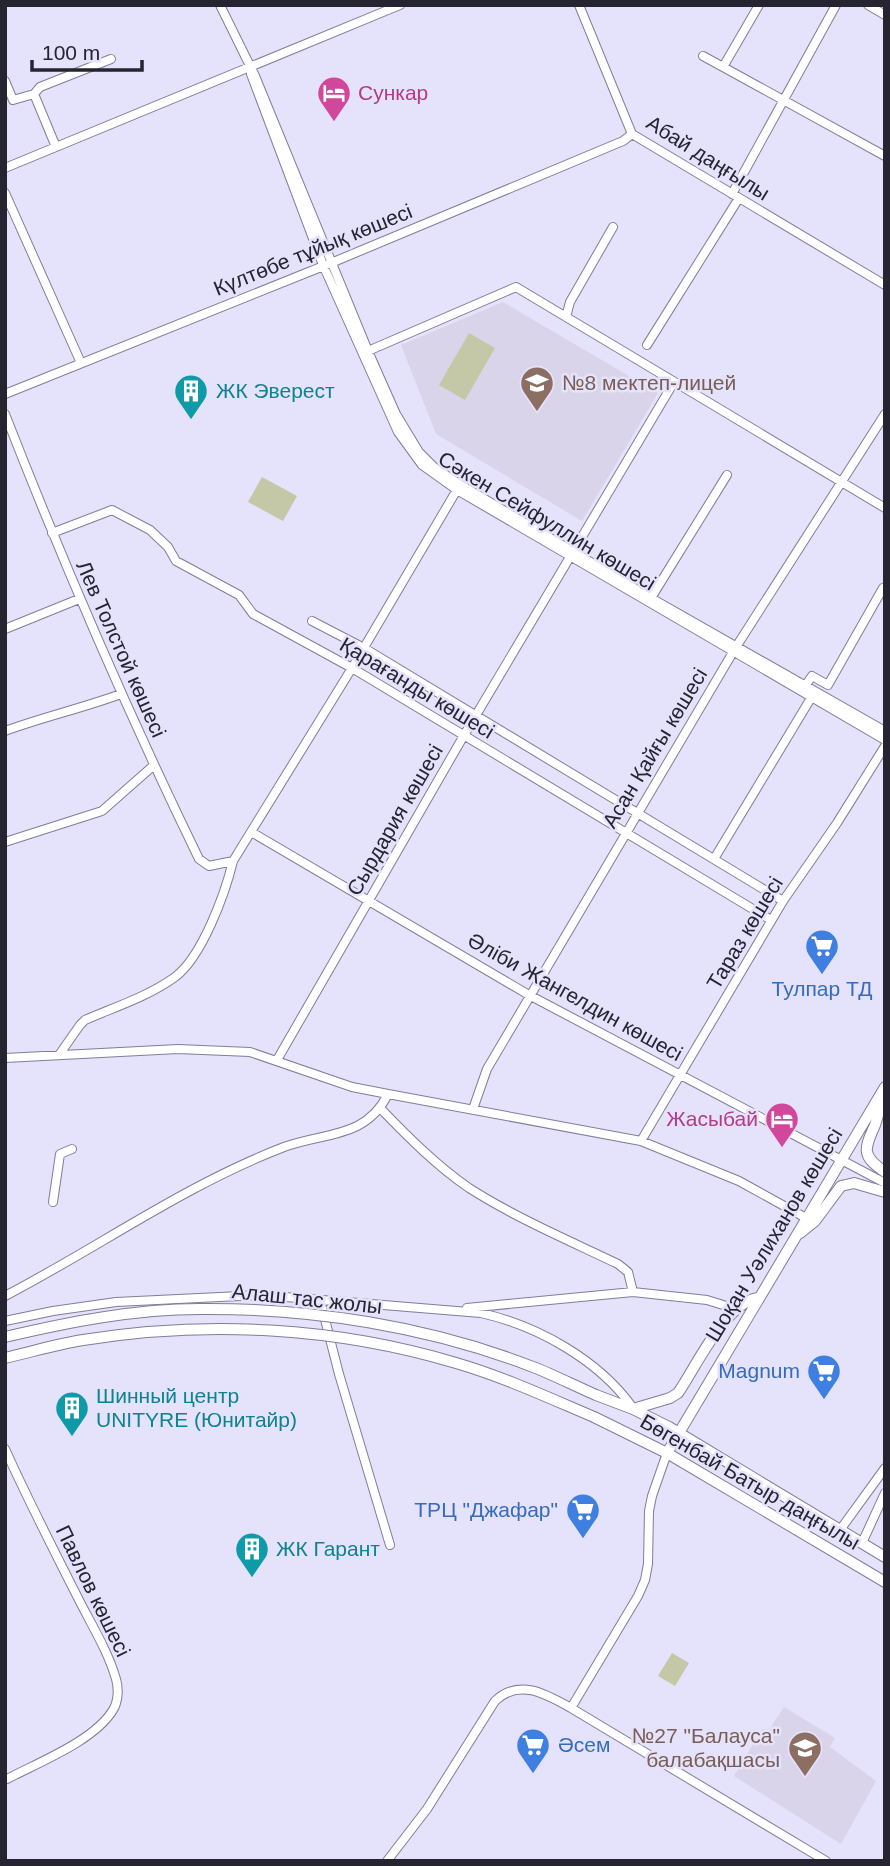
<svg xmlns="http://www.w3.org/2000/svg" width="890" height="1866" font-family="Helvetica,sans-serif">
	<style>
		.education { fill: #d9d4ea }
		.green { fill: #c5c8a6 }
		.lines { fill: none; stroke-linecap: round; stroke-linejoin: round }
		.minor-casing { stroke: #807d99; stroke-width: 10 }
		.major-casing { stroke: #807d99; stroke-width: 12 }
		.minor { stroke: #fff; stroke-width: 8 }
		.major { stroke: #fff; stroke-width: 10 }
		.major-bridge-casing { stroke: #807d99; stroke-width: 12; stroke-linecap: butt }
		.major-bridge { stroke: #fff; stroke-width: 10 }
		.labels { text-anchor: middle; stroke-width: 5; stroke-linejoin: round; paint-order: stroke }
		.hotel-label { font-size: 21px; fill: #b23c85; stroke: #e5e2fb; text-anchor: start }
		.street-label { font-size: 21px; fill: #252430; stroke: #e5e2fb }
		.education-label { font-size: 21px; fill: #785e54; stroke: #e5e2fb; text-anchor: start }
		.culture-label { font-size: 21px; fill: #0d838f; stroke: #e5e2fb; text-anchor: start }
		.shop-label { font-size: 21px; fill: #366cbe; stroke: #e5e2fb; text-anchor: end }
	</style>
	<rect width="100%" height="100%" fill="#e5e2fb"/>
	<path class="education" d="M503 302 658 393 582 521 436 434 401 345Z
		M784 1707 835 1738 830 1747 876 1781 841 1844 734 1776 762 1729 769 1730Z"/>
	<path class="green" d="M469 333 495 348 465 400 439 385Z
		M262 477 297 496 283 521 248 502Z
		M672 1653 689 1663 675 1686 658 1676Z"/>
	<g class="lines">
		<g class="minor-casing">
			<path id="minor" d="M220 5 255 76 368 351 396 414 419 452 434 467 461 485 651 598 885 731
				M579 5 632 134 885 285
				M868 5 885 15
				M703 56 885 156
				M723 67 759 5
				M251 74 323 265 398 432 422 465 457 490 885 740
				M5 81 13 100 34 94 40 87 111 59
				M34 94 56 147
				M5 168 400 5
				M5 193 81 363
				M732 194 836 5
				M566 317 570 302 613 227
				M647 345 739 198
				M368 351 516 287 885 508
				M5 394 331 263 623 141 632 134
				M5 414C64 565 128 713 199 859L209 866 233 861
				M52 533 112 510 150 530 168 547 176 561 239 595 253 614 352 668 771 920
				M651 598 727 475
				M312 621 364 648 783 901
				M5 629 79 599
				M805 686 812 676 828 685 883 588
				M5 731C43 717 83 708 121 694
				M253 833 529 995 885 1183
				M5 842 102 811 153 766
				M714 859 811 698
				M59 1055 80 1025 85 1020C115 1007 149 996 175 977 202 957 225 894 233 861L352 668 458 488
				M5 1058 178 1049 250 1052 352 1087 388 1094
				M277 1060 463 737 674 382
				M381 1109C408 1137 437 1166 469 1188 516 1218 568 1240 618 1264L628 1272 633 1292
				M473 1109 487 1069 736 647 885 414
				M641 1141 783 901 837 823 885 746
				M53 1202 60 1154 72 1149
				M5 1296C99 1247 185 1185 284 1147 324 1132 366 1139 388 1094L641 1141 739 1181 806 1218
				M320 1300 339 1374 390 1545
				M467 1308 633 1292 707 1300 736 1309
				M5 1321 53 1311 116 1302 261 1295 481 1313C538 1326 599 1360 633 1408
				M5 1449C28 1500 53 1549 78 1598 91 1624 108 1651 116 1679 119 1689 118 1702 113 1710 94 1741 39 1762 7 1779
				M840 1530 885 1468
				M862 1543 885 1493
				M571 1708 638 1596 645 1580 648 1564 649 1511 652 1496 667 1453
				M387 1861 427 1809 495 1701C519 1678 546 1694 571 1708L826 1861"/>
		</g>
		<g class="major-casing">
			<path id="major" d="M882 1098C880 1107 878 1117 875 1125 864 1149 861 1156 885 1172
				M800 1233 815 1221 841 1186 854 1183 885 1192
				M596 1395 633 1409 669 1427 885 1557
				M633 1409 670 1398 678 1393C696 1367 725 1303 758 1298
				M594 1417 667 1453 885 1582
				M667 1453 885 1087"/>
		</g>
		<use href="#minor" class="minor"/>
		<use href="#major" class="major"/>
		<g class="major-bridge-casing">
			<path id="major-bridge" d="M5 1337C69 1322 134 1309 200 1309 311 1308 428 1326 533 1367 554 1375 575 1386 596 1395
				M5 1358C31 1352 57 1344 83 1340 207 1320 336 1327 456 1363 504 1377 549 1398 594 1417"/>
		</g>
		<use href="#major-bridge" class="major-bridge"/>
	</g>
	<defs>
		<g id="hotel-pin" transform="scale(1.75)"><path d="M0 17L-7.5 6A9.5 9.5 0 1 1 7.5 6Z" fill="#d1479c" stroke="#e5e2fb"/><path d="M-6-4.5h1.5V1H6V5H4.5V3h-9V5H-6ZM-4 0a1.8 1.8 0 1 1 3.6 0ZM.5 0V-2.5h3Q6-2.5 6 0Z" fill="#fff"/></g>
		<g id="school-pin" transform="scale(1.75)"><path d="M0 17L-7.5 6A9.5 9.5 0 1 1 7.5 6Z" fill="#8d6e63" stroke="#e5e2fb"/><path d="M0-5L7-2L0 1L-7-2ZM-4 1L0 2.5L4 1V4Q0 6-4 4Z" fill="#fff"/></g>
		<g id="building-pin" transform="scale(1.75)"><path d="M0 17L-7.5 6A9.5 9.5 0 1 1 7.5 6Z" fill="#0f9aa8" stroke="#e5e2fb"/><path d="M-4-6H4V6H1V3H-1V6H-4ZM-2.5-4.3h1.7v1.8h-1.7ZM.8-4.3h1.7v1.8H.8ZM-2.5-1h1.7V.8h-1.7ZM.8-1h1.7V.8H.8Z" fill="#fff"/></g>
		<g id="supermarket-pin" transform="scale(1.75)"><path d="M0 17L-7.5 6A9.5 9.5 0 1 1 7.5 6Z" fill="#3f7fe0" stroke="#e5e2fb"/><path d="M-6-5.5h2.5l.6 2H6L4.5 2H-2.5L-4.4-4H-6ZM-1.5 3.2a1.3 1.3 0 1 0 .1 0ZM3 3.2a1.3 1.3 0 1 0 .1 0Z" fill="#fff"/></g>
	</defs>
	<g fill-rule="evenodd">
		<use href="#hotel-pin" x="334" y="93"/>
		<use href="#school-pin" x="537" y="383"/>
		<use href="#building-pin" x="191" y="391"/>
		<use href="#supermarket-pin" x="822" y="946"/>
		<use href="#hotel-pin" x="782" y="1119"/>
		<use href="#supermarket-pin" x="824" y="1371"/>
		<use href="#building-pin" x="72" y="1408"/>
		<use href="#supermarket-pin" x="583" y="1510"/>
		<use href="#building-pin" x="252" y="1549"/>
		<use href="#supermarket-pin" x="533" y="1745"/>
		<use href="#school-pin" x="805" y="1748"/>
	</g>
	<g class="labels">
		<g class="hotel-label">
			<text x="358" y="100">Сункар</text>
			<text x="758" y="1126" text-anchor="end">Жасыбай</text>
		</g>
		<g class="street-label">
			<text transform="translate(708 158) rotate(32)" y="7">Абай даңғылы</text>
			<text transform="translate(313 250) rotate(-22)" y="7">Күлтөбе тұйық көшесі</text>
			<text transform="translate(547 521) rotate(31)" y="7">Сәкен Сейфуллин көшесі</text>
			<text transform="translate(121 649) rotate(66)" y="7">Лев Толстой көшесі</text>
			<text transform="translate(417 688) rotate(31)" y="7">Қарағанды көшесі</text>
			<text transform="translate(655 748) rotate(-59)" y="7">Асан Қайғы көшесі</text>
			<text transform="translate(395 820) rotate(-60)" y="7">Сырдария көшесі</text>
			<text transform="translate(745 933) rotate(-59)" y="7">Тараз көшесі</text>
			<text transform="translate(575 997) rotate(29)" y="7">Әліби Жангелдин көшесі</text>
			<text transform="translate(774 1235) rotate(-59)" y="7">Шоқан Уәлиханов көшесі</text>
			<text transform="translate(307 1299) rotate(6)" y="7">Алаш тас жолы</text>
			<text transform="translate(750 1482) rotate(30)" y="7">Бөгенбай Батыр даңғылы</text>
			<text transform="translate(93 1591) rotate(64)" y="7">Павлов көшесі</text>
		</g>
		<g class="education-label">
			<text x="562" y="390">№8 мектеп-лицей</text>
			<text x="780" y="1743" text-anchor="end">№27 "Балауса"<tspan x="780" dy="24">балабақшасы</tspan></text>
		</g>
		<g class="culture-label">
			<text x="216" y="398">ЖК Эверест</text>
			<text x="96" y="1403">Шинный центр<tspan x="96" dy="24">UNITYRE (Юнитайр)</tspan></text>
			<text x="276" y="1556">ЖК Гарант</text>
		</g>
		<g class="shop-label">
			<text x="822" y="996" text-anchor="middle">Тулпар ТД</text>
			<text x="800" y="1378">Magnum</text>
			<text x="558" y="1517">ТРЦ "Джафар"</text>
			<text x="558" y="1752" text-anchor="start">Әсем</text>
		</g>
	</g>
	<rect width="890" height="1866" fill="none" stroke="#252430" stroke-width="14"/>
	<path d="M32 60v10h110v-10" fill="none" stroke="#252430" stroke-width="3.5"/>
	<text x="42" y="60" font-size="21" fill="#252430" stroke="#e5e2fb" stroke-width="5" paint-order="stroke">100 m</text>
</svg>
